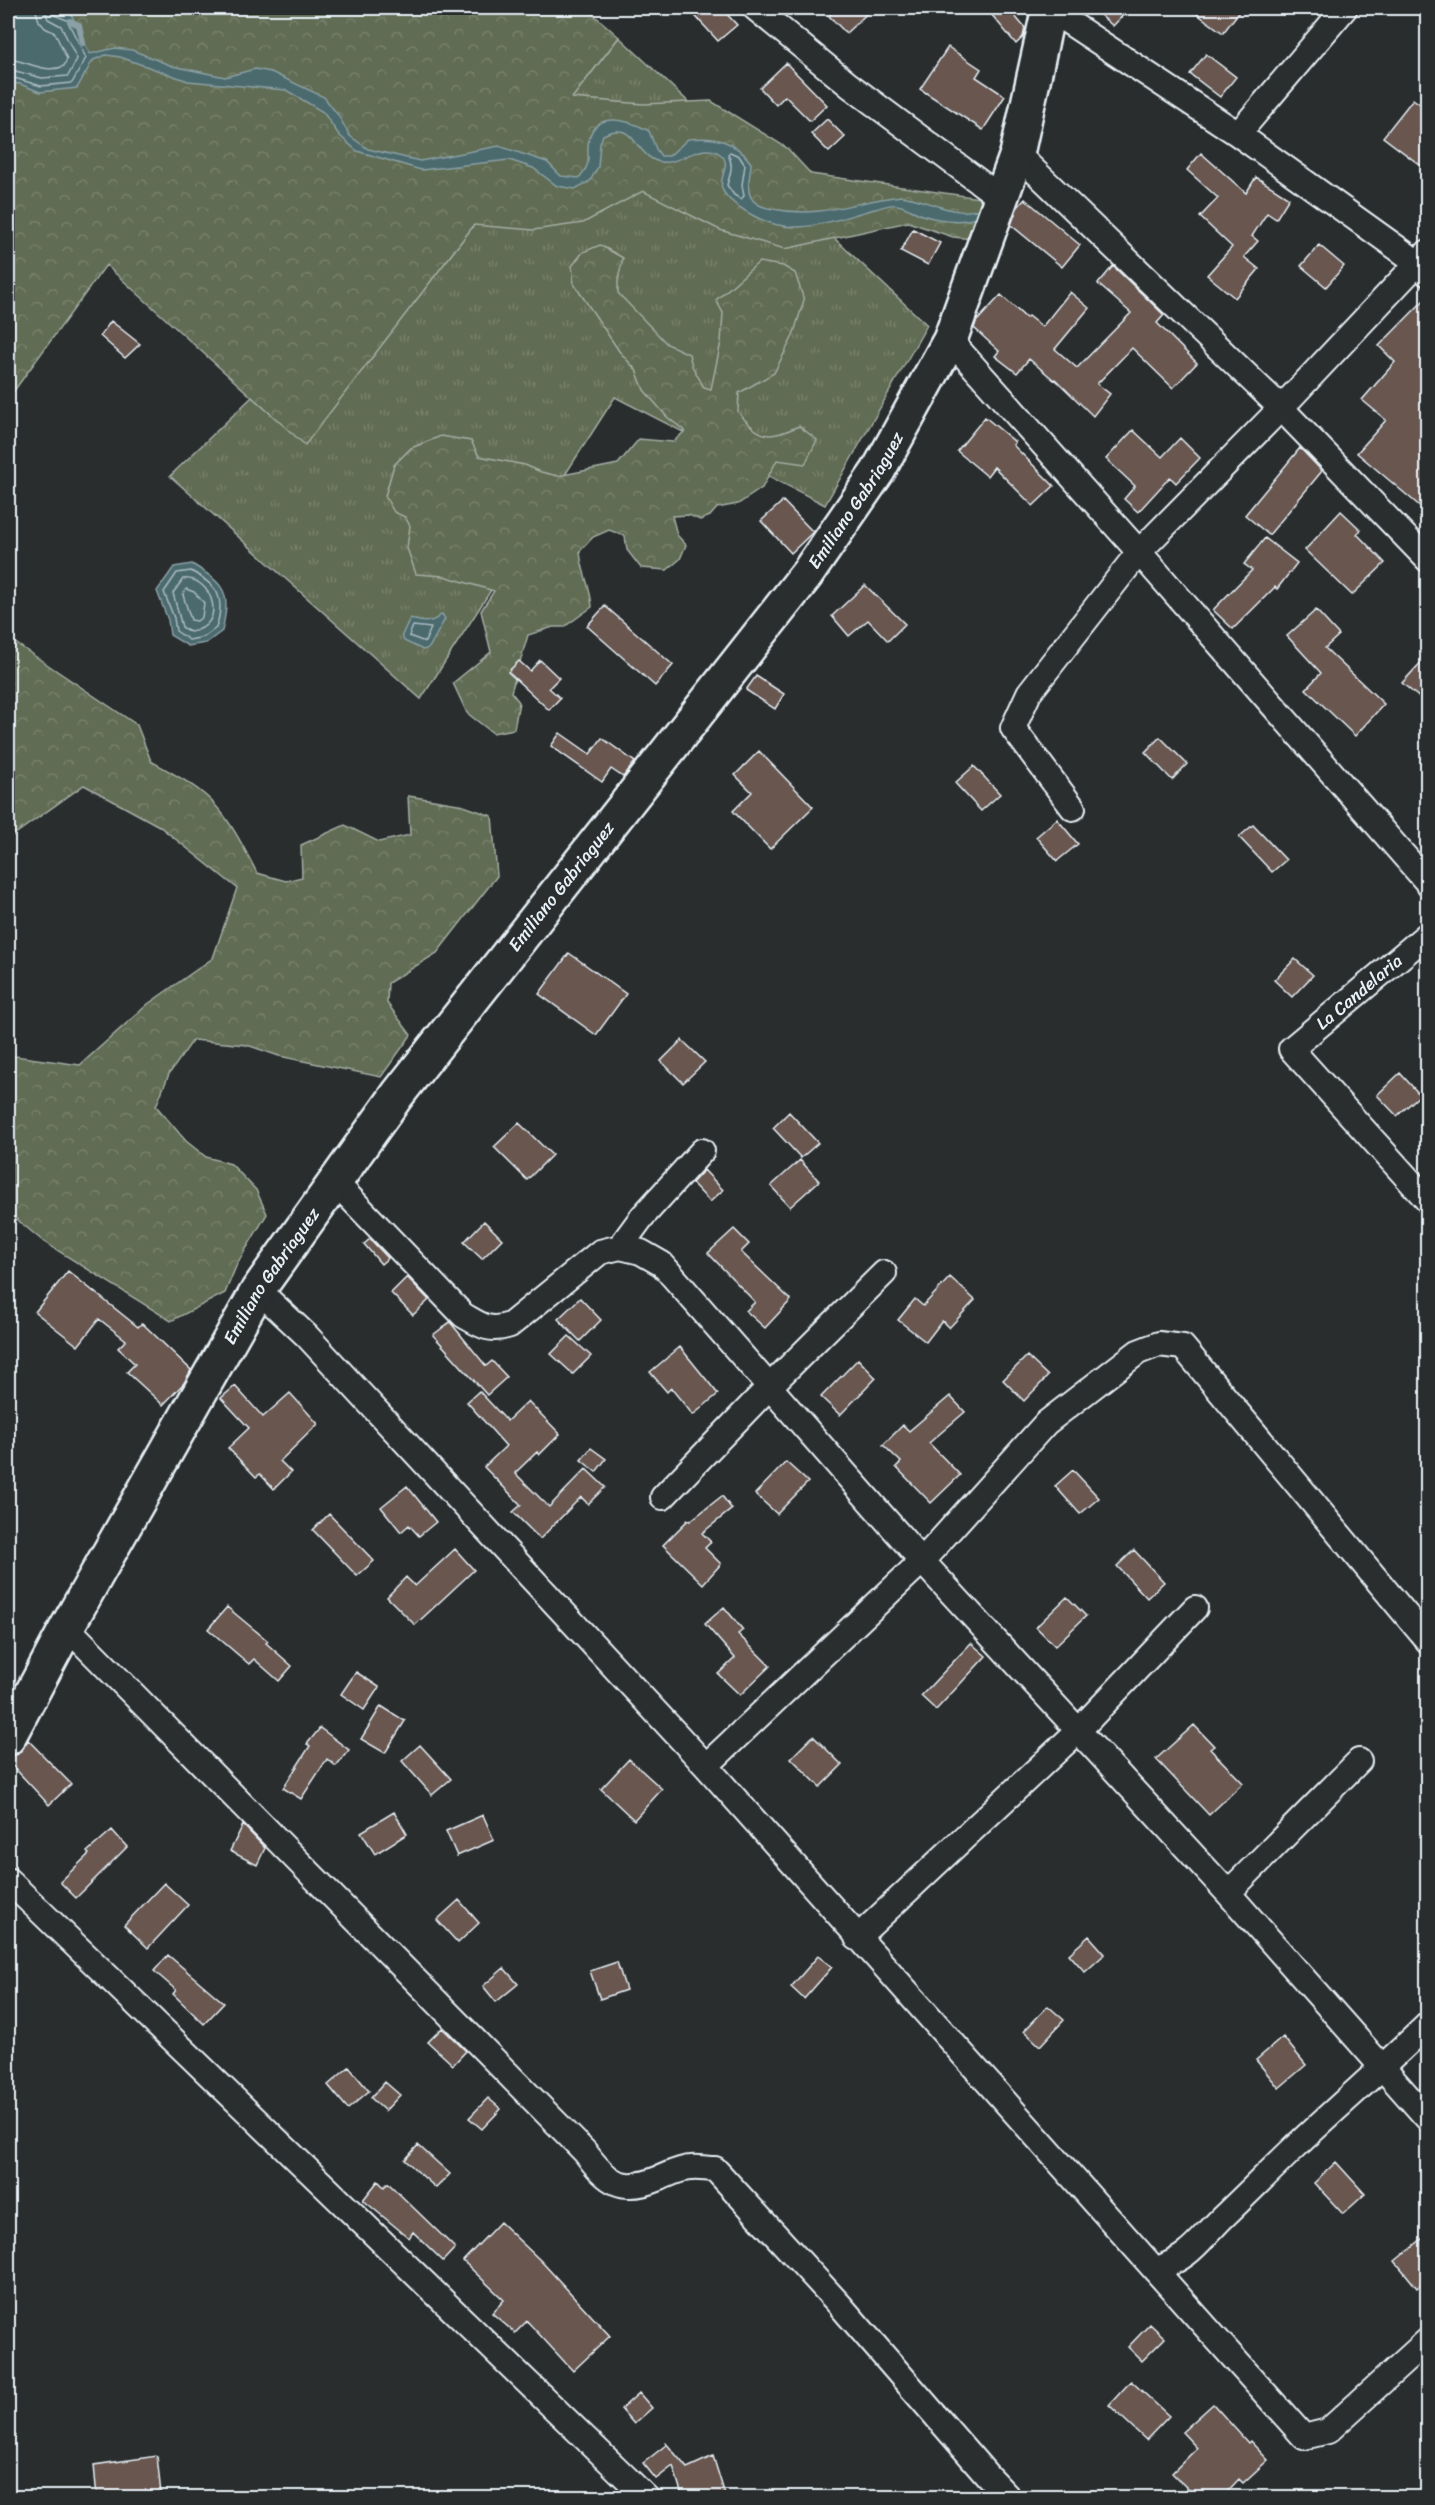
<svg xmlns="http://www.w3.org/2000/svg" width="1435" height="2505" font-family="Sriracha,sans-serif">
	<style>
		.grass { fill: url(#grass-tufts); stroke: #a4aea6; stroke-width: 1.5 }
		.forest { fill: url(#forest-crowns); stroke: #a4aea6; stroke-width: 1.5 }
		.water { fill: #4c6a6e; stroke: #8aa0a5; stroke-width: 1.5 }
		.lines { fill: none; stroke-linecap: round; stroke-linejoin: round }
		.shore { stroke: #aabbc1; stroke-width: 1.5 }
		.stream { stroke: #8aa0a5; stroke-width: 6 }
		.building { fill: #67574f; stroke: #e8f1f8; stroke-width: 1.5 }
		.street-casing { stroke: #e8f1f8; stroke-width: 28 }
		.secondary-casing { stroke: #e8f1f8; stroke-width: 38 }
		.street { stroke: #2a2d2e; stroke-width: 24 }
		.secondary { stroke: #2a2d2e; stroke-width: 33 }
		.labels { text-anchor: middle; stroke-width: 4.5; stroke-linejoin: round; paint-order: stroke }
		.street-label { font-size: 18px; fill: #e8f1f8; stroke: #2a2d2e }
	</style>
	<defs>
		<pattern id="grass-tufts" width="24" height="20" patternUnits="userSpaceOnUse" patternTransform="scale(1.5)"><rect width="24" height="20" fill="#616c53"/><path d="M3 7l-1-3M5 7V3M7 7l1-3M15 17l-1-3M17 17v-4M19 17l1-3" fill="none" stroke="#78816c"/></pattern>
		<pattern id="forest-crowns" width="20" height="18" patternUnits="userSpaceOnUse" patternTransform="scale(1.5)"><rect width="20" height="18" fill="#616c53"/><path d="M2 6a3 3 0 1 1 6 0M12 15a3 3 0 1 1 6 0" fill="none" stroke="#78816c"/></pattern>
	</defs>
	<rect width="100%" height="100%" fill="#2a2d2e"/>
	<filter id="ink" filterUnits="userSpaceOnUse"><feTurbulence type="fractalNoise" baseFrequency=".0167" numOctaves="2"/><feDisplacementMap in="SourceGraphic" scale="12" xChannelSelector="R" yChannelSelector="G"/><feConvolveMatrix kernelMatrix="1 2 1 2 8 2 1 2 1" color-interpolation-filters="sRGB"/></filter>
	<g filter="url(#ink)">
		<path class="grass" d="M619 37 927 325 825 505 615 397 421 699 170 476 252 397 305 444Z"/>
		<path class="forest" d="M8 8H586L619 37 572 98 643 104 711 101 787 148 811 174 987 199 973 239 953 237 908 222 785 249 720 230 643 191 583 223 533 230 474 225 305 445 106 265 8 399Z
			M600 245 623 258 618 279V293L667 344 689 354 692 366 704 387 711 389 721 342 723 313 716 300 759 262 783 266 795 273 804 300 793 336 774 373 739 393 738 412C761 439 767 440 799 426L817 440 805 464 777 460 762 488 738 504 717 508 710 516 700 520 689 515 672 516 677 535 686 545 680 559 667 570 641 568 627 550 625 536 609 530 593 537 580 551C581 571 591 587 592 607L564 627H553L528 635 511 692 519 702 514 729 493 733 467 713 453 683 491 652 481 611 494 591 444 576 416 574 407 548 410 526 405 517 394 512 385 496 394 465 411 448 441 436 471 441 479 456 525 465 541 472 558 476 618 464 639 439 673 442 685 431 667 417 644 390 636 370 619 351 574 284 572 266 583 252Z
			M8 638 137 725 151 761C171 772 201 788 216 806 234 826 245 850 257 873L286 881 302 877 301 845 345 825 379 842 410 835 408 796 458 804 492 816 497 876 437 953 388 983 387 1003 411 1035 381 1077 279 1056 247 1045 193 1040 169 1074 156 1106 186 1141 206 1157 231 1164 256 1190 267 1214 237 1264 225 1293 171 1321 44 1242 8 1212V1055L80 1065 148 1004 213 958 237 888 159 826 84 785 8 839Z"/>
		<path class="water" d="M8 8H46L71 14 90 54 115 48 132 50 172 66 225 77 255 69 271 72 324 97 338 115 350 136 368 149 420 161 499 146 547 162 561 176 579 178C594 161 585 157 589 139 596 109 631 121 649 131L656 149 661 156H669L688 139C714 136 735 140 751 163 751 173 746 186 750 195 753 204 764 208 773 209 822 219 853 201 901 196 930 199 953 219 983 208L981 217C962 223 941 221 922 215 914 212 905 206 897 205 890 203 881 208 875 209 831 220 796 240 752 215 742 209 725 199 722 188 718 177 733 164 720 154 699 139 676 171 654 160 633 150 634 120 603 135L600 144 598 167 590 181 575 189 557 186 533 168 509 160 421 170 357 151 339 135 323 112 286 90 188 81 120 57 106 55 93 60 77 88 40 92 20 84 8 83Z
			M192 564C226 585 231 592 222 631L206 643 188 646 170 635 168 620 157 591 174 567Z
			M442 614 445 619 429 648 423 650 404 641 402 635 410 618C422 623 432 624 442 614Z"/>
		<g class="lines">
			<path class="shore" d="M8 59C27 60 45 75 64 66L67 59 55 33 45 28 39 21 35 8
				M8 69 42 78 68 76 77 59 61 26 48 19 44 8
				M8 76 41 86 72 83 86 58 67 20 54 15 52 8
				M730 152 739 156 745 165 742 185 744 196 741 199 734 195 727 185C730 175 734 165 728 155Z
				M191 571C218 586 226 597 216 628L204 637 189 640 176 631 174 618 164 592 177 573Z
				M183 579C211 575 230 626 190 632L182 627 173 593Z
				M186 589 194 592 204 603 202 617 197 621 191 620 183 595Z
				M413 626 431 628 425 642 409 636Z"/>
			<path class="stream" d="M70 21 79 25 83 43"/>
		</g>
		<path class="building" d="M688 8H721L737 25 718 41Z
			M838 8H873L846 33 829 16Z
			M986 8H1008L1025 28 1023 37 1016 44Z
			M1092 8H1130L1113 26Z
			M1189 8H1242L1223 33Z
			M948 47 981 69 976 77 1005 96 983 130 920 89Z
			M1206 54 1236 77 1220 97 1190 74Z
			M786 63 827 105 810 121 785 96 776 105 760 88Z
			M1413 99 1428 110V171L1383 137Z
			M827 119 845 137 829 152 811 134Z
			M1201 153 1246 193 1256 177 1289 198 1276 219 1267 213 1252 236 1258 241 1244 257 1259 269 1235 298 1207 275 1232 247 1200 217 1218 198 1187 170Z
			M1025 199 1080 245 1062 267 1011 225 1017 208Z
			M913 229 940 243 928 265 901 251Z
			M1319 245 1344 266 1326 287 1301 266Z
			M1113 266 1164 315 1157 323 1197 363 1173 388 1132 348 1097 384 1110 394 1093 416 1055 379 1054 380 1029 359 1017 373 995 356 999 351 974 328 976 322 1001 295 1026 318 1028 316 1042 327 1070 292 1089 308 1055 349 1077 368 1131 313 1098 284Z
			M1428 296V513L1357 453 1386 420 1362 400 1395 362 1379 346Z
			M111 321 140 344 125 358 100 336Z
			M985 417 1015 442 1013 445 1054 486 1033 506 994 467 987 476 957 451Z
			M1133 430 1162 457 1180 438 1200 458 1176 483 1170 477 1138 512 1124 499 1135 486 1106 459Z
			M1300 448 1322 471 1269 535 1245 515Z
			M783 501 813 532 791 553 761 521Z
			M1341 511 1361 530 1357 534 1385 563 1352 595 1305 550Z
			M1265 538 1297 563 1277 589 1275 587 1233 629 1213 610 1252 570 1244 564Z
			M865 585 905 624 888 641 868 620 849 636 832 616Z
			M605 606 673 665 655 686 587 626Z
			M1316 610 1339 635 1325 648 1384 704 1355 736 1306 689 1321 673 1287 636Z
			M1428 655V705L1402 683Z
			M540 660 559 678 549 688 560 698 549 710 508 672 519 661 530 671Z
			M756 676 784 694 775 709 746 690Z
			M560 733 590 754 602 738 635 762 623 777 611 769 602 782 551 746Z
			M1160 737 1187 764 1172 780 1145 752Z
			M759 751 813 807 770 849 733 811 752 792 735 775Z
			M974 766 1000 794 981 811 955 783Z
			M1057 819 1078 844 1057 861 1036 837Z
			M1253 825 1286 860 1272 872 1239 837Z
			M569 953 626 994 596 1035 539 994Z
			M1295 959 1313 975 1292 997 1274 980Z
			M682 1040 705 1062 683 1083 661 1061Z
			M1400 1073 1420 1095 1397 1116 1377 1095Z
			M789 1112 818 1143 801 1158 773 1128Z
			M519 1123 552 1155 527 1180 494 1147Z
			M800 1160 819 1181 790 1207 771 1186Z
			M704 1170 723 1190 710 1202 692 1183Z
			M484 1221 502 1239 482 1259 464 1242Z
			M734 1229 749 1244 741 1252 791 1300 765 1328 746 1311 755 1302 708 1253Z
			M370 1239 388 1258 381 1264 364 1244Z
			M68 1271 138 1327 142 1323 191 1370 184 1383 163 1405 127 1372 135 1364 118 1348 126 1340 99 1319 78 1346 35 1312Z
			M407 1277 429 1300 413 1315 391 1293Z
			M950 1277 975 1300 949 1328 942 1321 926 1342 898 1320 915 1299 923 1306Z
			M580 1298 601 1320 580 1341 558 1319Z
			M450 1322 486 1366 492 1361 507 1377 487 1395 433 1335Z
			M569 1336 591 1356 573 1374 551 1354Z
			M680 1347 718 1394 693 1415 671 1388 667 1392 650 1372Z
			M1027 1356 1048 1376 1024 1401 1003 1380Z
			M858 1359 876 1378 840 1415 821 1397Z
			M235 1386 263 1417 290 1393 318 1424 280 1461 291 1472 274 1489 260 1474 256 1477 228 1448 249 1428 221 1398Z
			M479 1391 507 1421 528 1401 560 1434 539 1455 537 1452 515 1473 549 1507 586 1469 605 1487 588 1504 581 1497 540 1539 513 1512 521 1505 484 1467 506 1446 467 1402Z
			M950 1396 965 1412 929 1443 960 1475 931 1503 896 1467 901 1462 883 1445 903 1425 909 1431Z
			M591 1448 606 1459 596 1472 581 1460Z
			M786 1462 808 1482 777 1514 755 1494Z
			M1073 1470 1099 1498 1080 1514 1055 1486Z
			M407 1486 436 1522 419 1536 409 1525 401 1532 381 1507Z
			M722 1496 732 1509 702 1533 711 1542 705 1548 721 1564 703 1584 663 1545 688 1520 690 1521Z
			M329 1514 374 1561 357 1576 313 1530Z
			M455 1549 474 1570 415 1625 387 1597 406 1577 415 1586Z
			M1134 1550 1164 1582 1147 1598 1117 1566Z
			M1067 1597 1086 1616 1055 1646 1036 1627Z
			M227 1607 268 1641 266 1643 292 1666 279 1681 254 1659 249 1664 208 1629Z
			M724 1607 743 1630 738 1634 770 1666 740 1695 718 1674 735 1658 705 1624Z
			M971 1643 986 1656 936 1710 921 1696Z
			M356 1672 379 1687 364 1710 341 1694Z
			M381 1706 405 1721 385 1753 361 1739Z
			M1194 1725 1214 1746 1210 1749 1243 1783 1209 1815 1156 1759Z
			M320 1728 349 1750 336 1766 327 1759 301 1799 283 1788 310 1746 307 1744Z
			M813 1736 842 1765 820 1787 791 1758Z
			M28 1740 71 1784 49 1805 8 1761 9 1757 18 1754Z
			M420 1745 451 1779 432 1795 402 1761Z
			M629 1759 662 1789 634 1820 601 1789Z
			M394 1812 407 1834 375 1854 361 1832Z
			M483 1815 494 1840 457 1856 446 1831Z
			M243 1825 265 1848 257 1865 230 1851Z
			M112 1830 127 1847 76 1898 60 1882 89 1854 87 1852Z
			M164 1883 188 1905 148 1948 124 1925Z
			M459 1900 479 1923 458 1943 437 1920Z
			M1089 1936 1105 1954 1085 1972 1069 1954Z
			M168 1955 224 2003 204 2024 173 1994 176 1990 154 1971Z
			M818 1956 832 1967 804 1999 791 1987Z
			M617 1962 626 1990 600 1999 590 1971Z
			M504 1968 518 1984 496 2002 483 1986Z
			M1048 2006 1064 2020 1040 2046 1024 2031Z
			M442 2028 466 2051 453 2065 428 2042Z
			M1283 2037 1306 2065 1279 2088 1256 2060Z
			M349 2067 369 2091 348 2109 328 2085Z
			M385 2082 400 2095 385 2111 371 2098Z
			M488 2098 501 2109 482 2129 469 2118Z
			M418 2145 450 2174 436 2188 405 2160Z
			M1336 2162 1365 2194 1343 2214 1314 2183Z
			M378 2181 384 2187 388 2183 455 2248 443 2261 413 2232 409 2238 363 2200Z
			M500 2222 541 2261 610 2336 573 2371 527 2321 515 2333 492 2313 504 2300 463 2261Z
			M1428 2234V2279L1417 2288 1395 2261Z
			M1150 2324 1165 2338 1142 2361 1128 2347Z
			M1131 2381 1169 2416 1146 2440 1109 2405Z
			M639 2393 652 2408 634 2424 621 2409Z
			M1213 2404 1248 2443 1250 2441 1268 2460 1243 2483 1239 2479 1221 2498H1197L1172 2473 1197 2448 1182 2432Z
			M665 2442 687 2468 713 2456 726 2498H683L673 2466 656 2479 643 2463 666 2445Z
			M157 2456 161 2494 142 2495V2498H97L94 2465Z"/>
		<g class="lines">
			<g class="street-casing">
				<path id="street" d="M755 8 849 85 1001 198
					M1049 9 1238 134 1418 263 1428 274
					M1238 134 1345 8
					M1017 154 1281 408 1428 560
					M950 340 1139 552 1428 883
					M1073 808 1013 728 1029 693 1139 552 1281 408 1428 252
					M1428 934 1291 1049 1428 1201
					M336 1183 463 1315C482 1326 489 1332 510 1325L600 1252 620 1247 641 1252 662 1264 922 1561 1228 1893 1428 2119
					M620 1247 642 1217 702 1151
					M258 1290 307 1336 706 1766 1304 2437 1328 2431 1428 2340
					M663 1497 770 1386 884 1273
					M67 1627 585 2152C608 2183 622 2194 660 2178 669 2174 681 2168 691 2168 699 2167 707 2169 715 2169L839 2304 987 2475 1009 2498
					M706 1766 922 1561 1046 1423 1138 1352 1159 1344 1183 1347 1428 1641
					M8 1880 647 2498
					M1228 1893 1359 1761
					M857 1938 1078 1731 1195 1608
					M1155 2270C1192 2256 1196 2244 1222 2218 1246 2195 1270 2171 1294 2148 1338 2106 1384 2067 1428 2024"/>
			</g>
			<g class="secondary-casing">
				<g id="secondary">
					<path id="s1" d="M8 1738 67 1627 258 1290 398 1094 807 574 878 471 950 340 1017 154 1049 8"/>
				</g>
			</g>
			<use href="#street" class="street"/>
			<use href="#secondary" class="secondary"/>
		</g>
	</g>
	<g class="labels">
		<g class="street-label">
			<text dy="6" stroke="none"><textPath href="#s1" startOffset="1504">Emiliano Gabriaguez</textPath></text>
			<text dy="6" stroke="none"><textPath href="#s1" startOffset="1018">Emiliano Gabriaguez</textPath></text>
			<text transform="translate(1359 992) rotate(-40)" y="6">La Candelaria</text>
			<text dy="6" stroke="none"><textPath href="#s1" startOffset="532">Emiliano Gabriaguez</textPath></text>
		</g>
	</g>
	<rect width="1435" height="2505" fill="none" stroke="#2a2d2e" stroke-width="30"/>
	<rect x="15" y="15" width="1405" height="2475" fill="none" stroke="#e8f1f8" stroke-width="2" filter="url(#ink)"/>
</svg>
